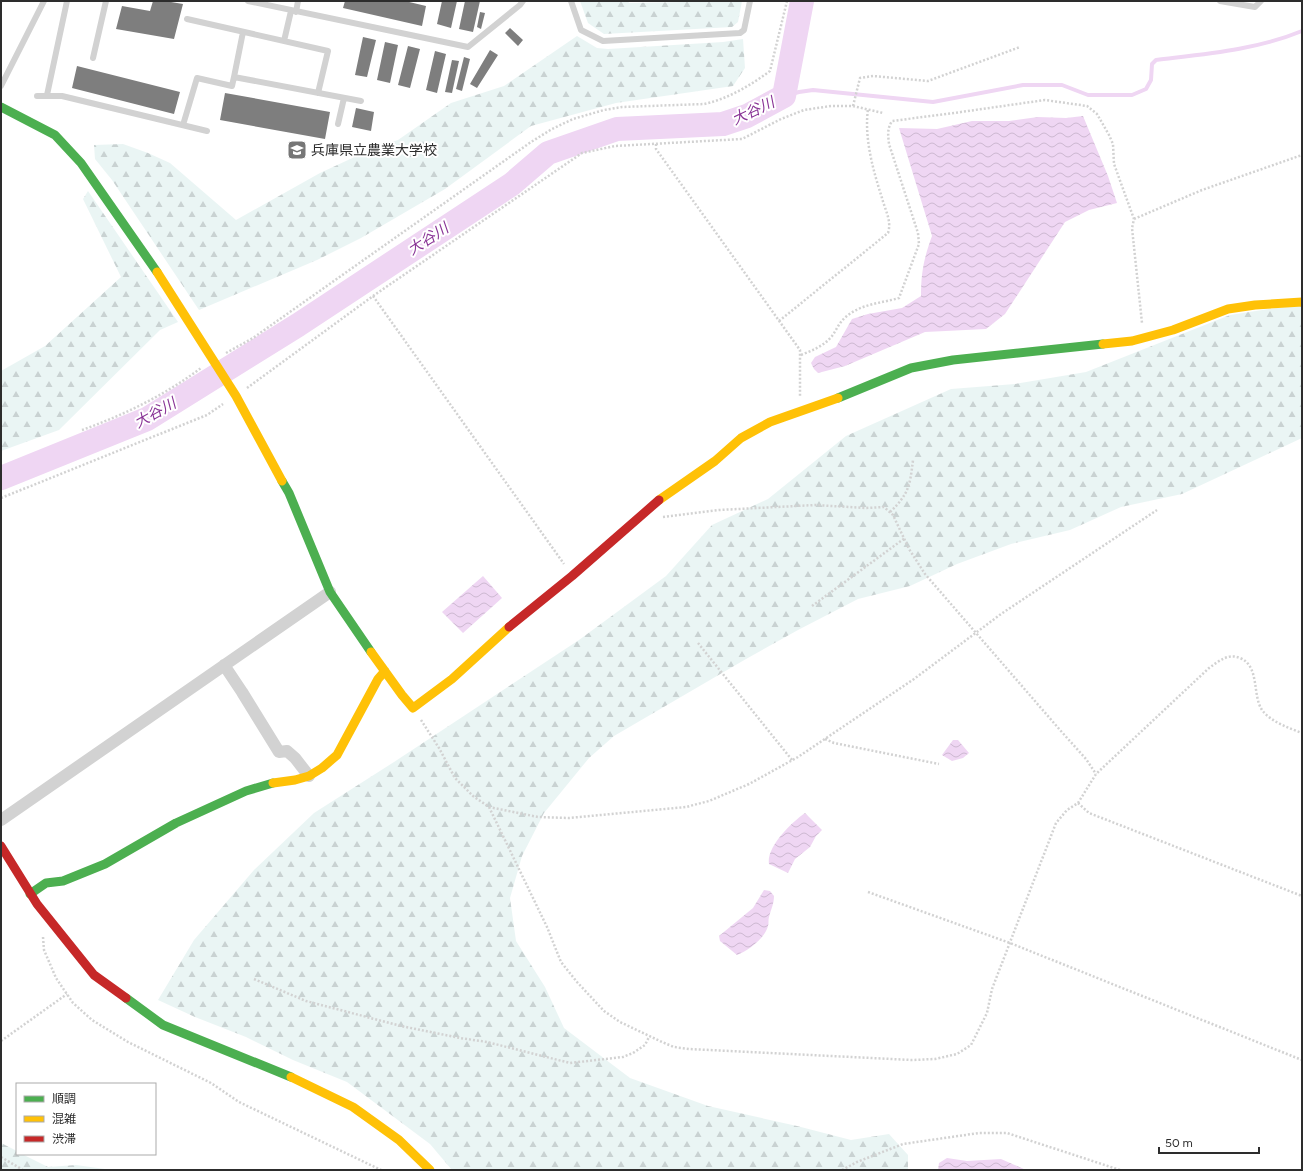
<svg xmlns="http://www.w3.org/2000/svg" width="1303" height="1171" font-family="Figtree,'Noto Sans JP',sans-serif">
	<style>
		.forest { fill: url(#forest-firs) }
		.water { fill: url(#water-waves) }
		.lines { fill: none; stroke-linecap: round; stroke-linejoin: round }
		.stream { stroke: #efd6f3; stroke-width: 4 }
		.river { stroke: #efd6f3; stroke-width: 24 }
		.building { fill: #7e7e7e }
		.path { stroke: #d2d2d2; stroke-width: 2.5; stroke-dasharray: 2 2; stroke-linecap: butt }
		.lane { stroke: #d2d2d2; stroke-width: 6 }
		.street { stroke: #d2d2d2; stroke-width: 12 }
		.fast { stroke: #4caf50; stroke-width: 9 }
		.slow { stroke: #ffc107; stroke-width: 9 }
		.jam { stroke: #c62828; stroke-width: 9 }
		.labels { text-anchor: middle; stroke-width: 4; stroke-linejoin: round; paint-order: stroke }
		.poi-label { font-size: 14px; fill: #2d2d2d; stroke: #fff; text-anchor: start }
		.water-label { font-size: 15px; font-style: italic; fill: #893496; stroke: #fff }
	</style>
	<defs>
		<pattern id="forest-firs" width="22" height="20" patternUnits="userSpaceOnUse"><rect width="22" height="20" fill="#eaf5f4"/><path d="M5 1l3.5 6h-7zM16 11l3.5 6h-7z" fill="#c9d2d2"/></pattern>
		<pattern id="water-waves" width="16" height="10" patternUnits="userSpaceOnUse"><rect width="16" height="10" fill="#efd6f3"/><path d="M0 5q4-4 8 0t8 0" fill="none" stroke="#cdb8d1"/></pattern>
	</defs>
	<rect width="100%" height="100%" fill="#fff"/>
	<path class="forest" d="M580 1H628L629 3 742 1 738 22 732 27 604 34 588 23Z
		M577 36 597 48 608 49 723 42 743 39 745 68 733 86 616 103 531 126 445 189 361 238 317 260 199 310 112 180 95 159 94 145 123 144 148 153 170 163 236 220 320 173 374 148 398 140 451 103 504 86Z
		M88 191 178 322 160 330 59 430 1 451V371L45 346 121 277 83 199Z
		M1302 304V438L1182 494 1121 507 1070 530 1011 544 957 564 910 586 858 599 798 630 746 659 614 736 589 758 544 813 522 856 510 898 516 941 545 987 564 1028 630 1078 708 1106 797 1126 851 1140 889 1134 908 1155V1170H452L430 1144 347 1082 293 1060 246 1037 195 1017 158 1000 194 940 254 870 314 813 394 762 579 640 666 576 712 525 768 499 846 436 951 389 1015 384 1086 372 1230 315Z
		M1 1143 17 1151V1154H22L48 1167 76 1165 112 1170H1Z"/>
	<path class="water" d="M1083 116 1108 176 1117 203 1089 210 1065 222 1005 314 986 329 925 332 845 366 818 373 814 369 811 363 815 357 836 347 852 319 868 314 902 308 921 296C921 272 924 258 932 236L899 128 937 129 972 121H1009L1038 117 1066 118Z
		M483 576 502 598 463 633 442 612Z
		M953 740H958L969 753 963 758 952 761 942 755Z
		M805 813 822 830 816 836 810 847 795 859 788 873 769 864C766 847 792 822 805 813Z
		M764 890 770 891 774 896C774 904 771 909 769 917 768 920 769 923 768 926 765 938 748 951 737 955L720 941 719 936 753 908Z
		M947 1158 967 1161 1001 1159 1026 1170H938L939 1163Z"/>
	<g class="lines">
		<path class="stream" d="M784 96 799 92 813 90 933 102 1023 85H1062L1088 95H1132L1146 89 1151 80 1152 64 1156 60C1205 54 1256 50 1302 31"/>
		<path class="river" d="M1 478 147 419 298 325 512 184 548 153 617 129 723 124 747 116 784 96 802 1"/>
	</g>
	<path class="building" d="M153 1H165L183 4 174 39 116 29 122 6 150 11Z
		M345 1H405L426 6 422 26 343 8Z
		M442 1H457L451 28 437 24Z
		M465 1H480L473 32 459 29Z
		M480 12 485 13 481 29 477 27Z
		M510 28 523 40 518 46 505 33Z
		M363 37 376 40 367 77 355 75Z
		M385 42 398 45 390 83 377 80Z
		M408 46 420 49 410 88 398 85Z
		M490 50 498 55 477 88 470 84Z
		M435 51 446 54 437 93 426 90Z
		M464 57 470 59 462 91 456 89Z
		M452 60 459 61 452 93 445 92Z
		M77 66 180 92 174 114 72 88Z
		M225 93 330 112 325 139 220 120Z
		M356 108 374 112 371 131 352 127Z"/>
	<g class="lines">
		<path class="path" d="M853 106 860 78 873 76 928 81 1020 47
			M656 144V149L800 350V396
			M1134 219 1202 190 1302 155
			M373 296 564 564
			M779 321 888 233C892 221 885 210 882 198 873 170 864 138 868 109
			M226 353 253 338 531 142 552 129 573 119 604 110 622 107 704 104C728 99 751 85 770 71L787 1
			M801 355C813 350 824 346 832 336 837 329 840 321 847 316 861 304 882 303 899 298L919 244 918 233 889 144C888 135 887 129 892 121L954 113 1045 100 1087 106 1097 114 1109 135 1113 144 1114 164 1134 219 1132 228 1142 323
			M247 388 373 296 582 153 615 146 742 139 781 119 804 110 831 106H853L883 113
			M82 430C124 415 165 395 201 368
			M1 498 207 415 223 404
			M890 512C909 494 910 485 913 460
			M663 517 719 510 815 505 866 508 884 507 893 515 909 549 925 574 1060 730 1086 759 1096 774
			M812 606 905 538
			M698 643 792 760
			M421 720 439 748 455 778 473 796 489 807 538 817 569 818 686 807 709 801 749 784 798 757 914 679 1001 614 1157 510
			M825 739 834 743 939 764
			M1078 803 1089 813 1302 896
			M489 807 547 927 561 962 577 982 604 1011 620 1022 662 1042 674 1047 689 1049 912 1060 935 1059 957 1054 971 1045 987 1013 992 989 1056 823 1067 810 1078 803 1096 774 1209 668C1219 661 1228 653 1240 658 1260 666 1252 695 1262 710 1271 722 1289 728 1302 733
			M868 892 1010 943 1302 1060
			M43 937 44 950 56 978 73 1003 92 1020 128 1042 211 1083 239 1102 381 1170
			M254 979 306 1001 401 1026 460 1038 487 1042 570 1063 623 1057 633 1053 645 1045 649 1037
			M1 1041 67 994
			M1 1157 23 1170
			M842 1170 857 1162 903 1144 979 1133H1007L1120 1170"/>
		<path class="lane" d="M248 1 468 47 520 5 523 1
			M571 1 581 30 603 41 740 33 744 30 750 1
			M1220 1 1255 7 1261 1
			M296 12 298 1
			M187 19 328 51 318 93
			M243 32 234 77 361 101
			M284 41 291 11
			M93 58 106 1
			M1 86 44 1
			M47 95 67 1
			M37 96H62L207 131
			M338 124 344 98
			M183 125 197 78 232 86 234 77"/>
		<path class="street" d="M224 665 242 692 279 752 287 751 295 758 309 776
			M1 820 330 592"/>
		<path class="fast" d="M1 107 55 135 81 163 157 272
			M838 398 911 368 953 360 1103 344
			M282 481 289 493 330 592 371 652
			M30 894 46 883 63 881 105 864 176 823 246 791 273 783
			M126 998 163 1025 291 1077"/>
		<path class="slow" d="M157 272 236 396 282 481
			M1103 344 1132 341 1173 330 1228 309 1255 305 1302 302
			M659 500 715 461 741 438 770 422 838 398
			M371 652 402 695 413 708 452 679 509 627
			M273 783 295 780 309 776 322 768 337 755 378 679 385 671
			M291 1077 353 1107 399 1140 430 1170"/>
		<path class="jam" d="M509 627 572 576 659 500
			M1 846 37 904 94 975 126 998"/>
	</g>
	<defs>
		<g id="university-square" transform="scale(1)"><rect x="-9" y="-9" width="18" height="18" rx="4" fill="#767676" stroke="#fff"/><path d="M0-5L7-2L0 1L-7-2ZM-4 1L0 2.5L4 1V4Q0 6-4 4Z" fill="#fff"/></g>
	</defs>
	<g fill-rule="evenodd">
		<use href="#university-square" x="297" y="150"/>
	</g>
	<g class="labels">
		<g class="poi-label">
			<text x="311" y="155">兵庫県立農業大学校</text>
		</g>
		<g class="water-label">
			<text transform="translate(753 111) rotate(-25)" y="5">大谷川</text>
			<text transform="translate(428 239) rotate(-33)" y="5">大谷川</text>
			<text transform="translate(155 413) rotate(-29)" y="5">大谷川</text>
		</g>
	</g>
	<rect width="1303" height="1171" fill="none" stroke="#2d2d2d" stroke-width="4"/>
	<rect x="16" y="1083" width="140" height="72" fill="#ffffff" stroke="#ababab"/>
	<rect x="24" y="1096" width="20" height="6" fill="#4caf50" stroke="#ababab"/>
	<text x="52" y="1103" font-size="12" fill="#2d2d2d">順調</text>
	<rect x="24" y="1116" width="20" height="6" fill="#ffc107" stroke="#ababab"/>
	<text x="52" y="1123" font-size="12" fill="#2d2d2d">混雑</text>
	<rect x="24" y="1136" width="20" height="6" fill="#c62828" stroke="#ababab"/>
	<text x="52" y="1143" font-size="12" fill="#2d2d2d">渋滞</text>
	<path d="M1159 1147v6h100v-6" fill="none" stroke="#2d2d2d" stroke-width="2"/>
	<text x="1165" y="1147" font-size="12" fill="#2d2d2d" stroke="#ffffff" stroke-width="3" paint-order="stroke">50 m</text>
</svg>
